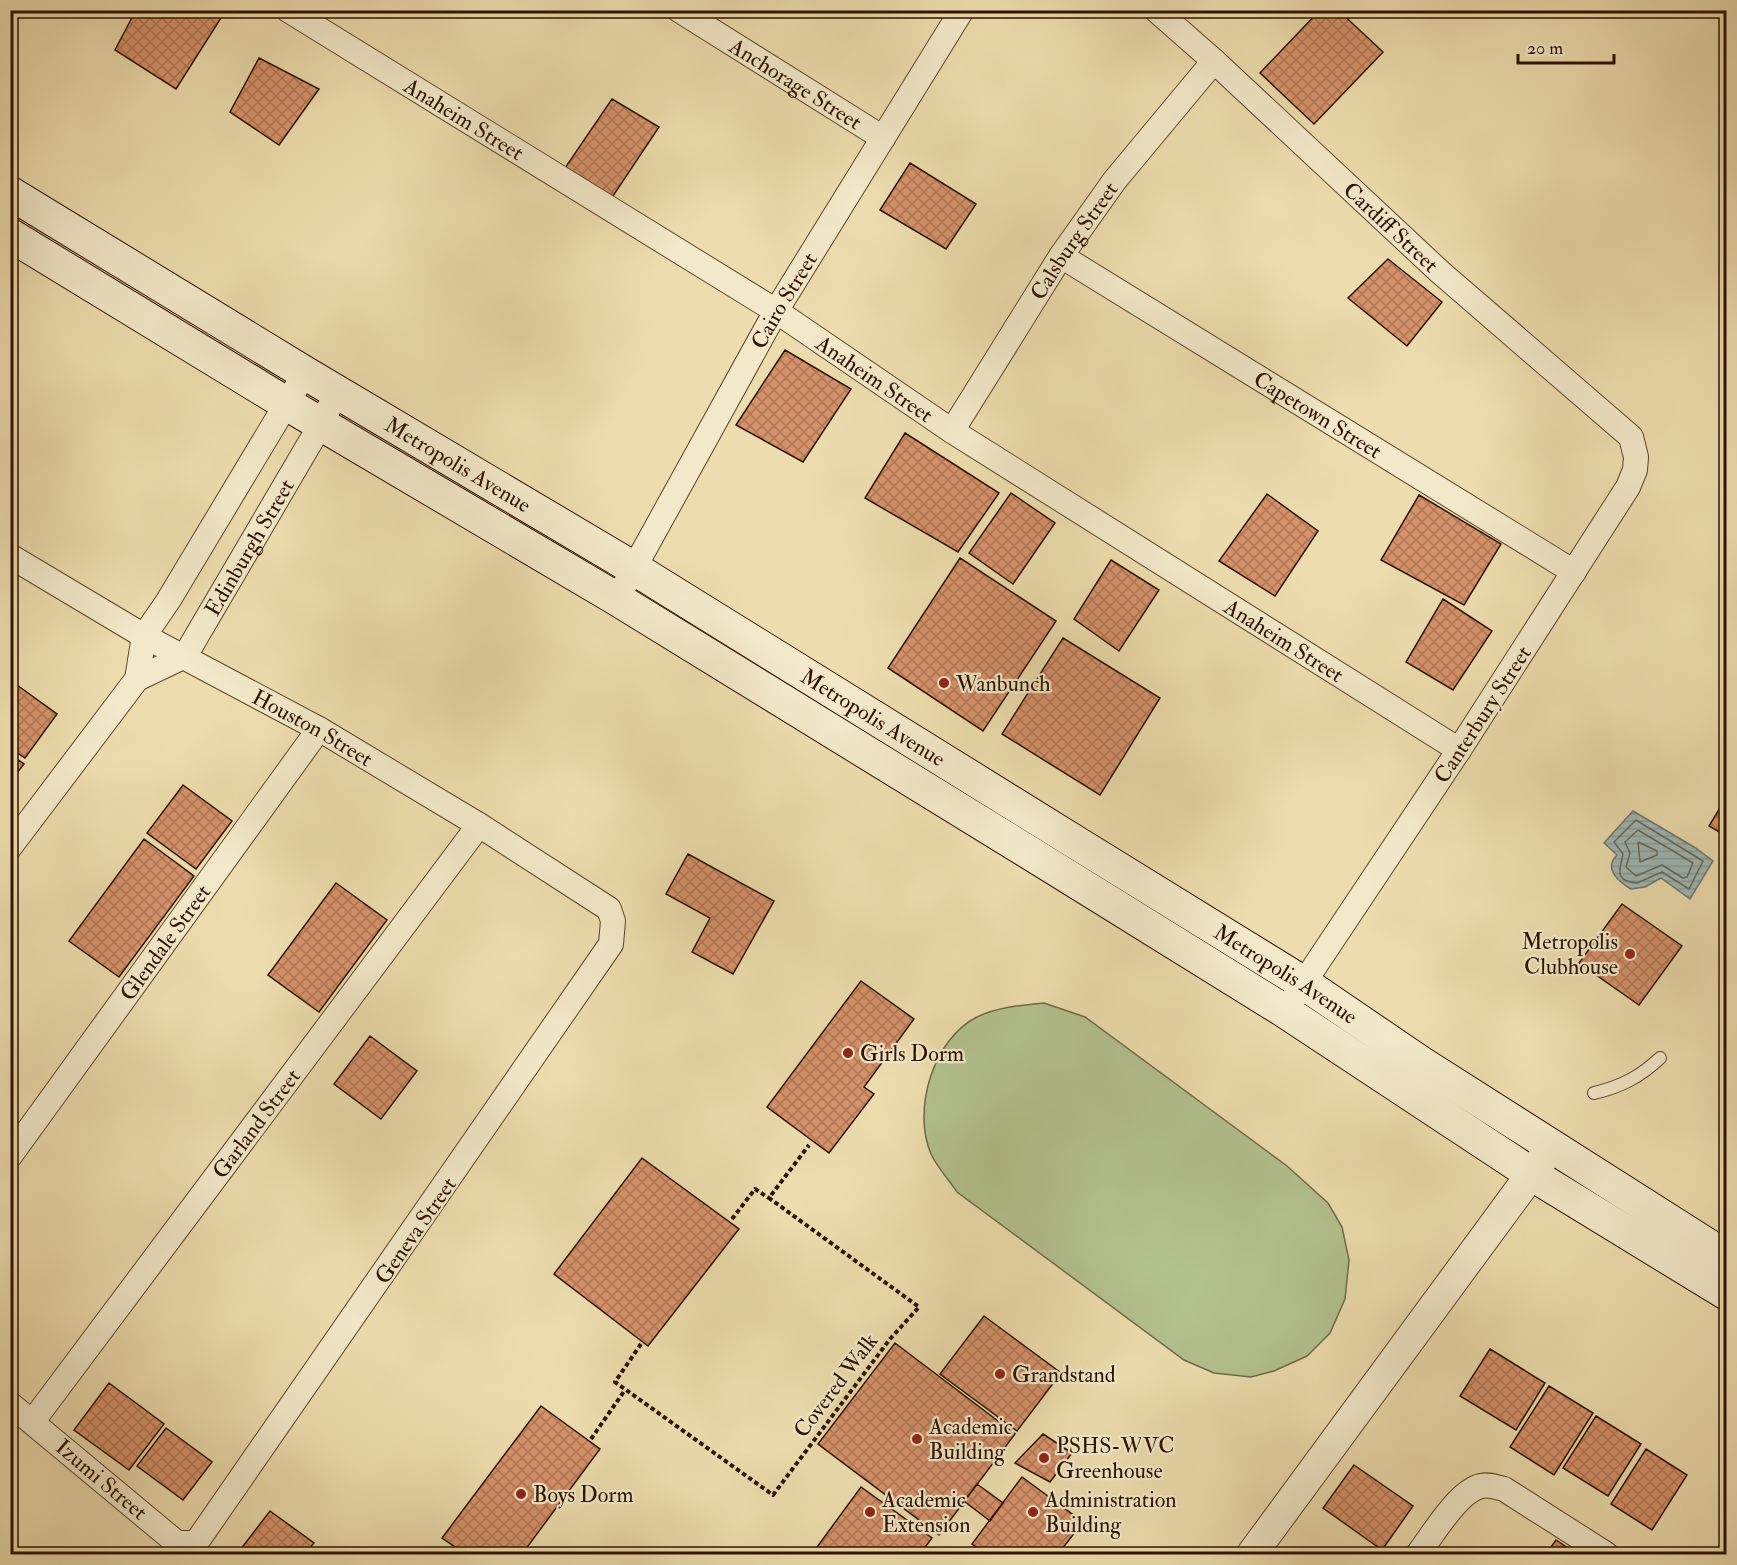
<svg xmlns="http://www.w3.org/2000/svg" width="1737" height="1565" font-family="'IM FELL Double Pica',serif">
	<style>
		.grass { fill: #b3c28e; stroke: #706a47; stroke-width: 1.5 }
		.water { fill: url(#water-rules); stroke: #70766d; stroke-width: 1.5 }
		.lines { fill: none; stroke-linecap: round; stroke-linejoin: round }
		.shore { stroke: #65665b; stroke-width: 1.5 }
		.building { fill: url(#building-cross-hatch); stroke: #2c1200; stroke-width: 1.5 }
		.service-casing { stroke: #5c452c; stroke-width: 14 }
		.minor-casing { stroke: #5c452c; stroke-width: 26 }
		.tertiary-casing { stroke: #5c452c; stroke-width: 32 }
		.secondary-casing { stroke: #2c1200; stroke-width: 35 }
		.path { stroke: #2c1200; stroke-width: 4; stroke-dasharray: 4.5 3; stroke-linecap: butt }
		.service { stroke: #f3e9ca; stroke-width: 12 }
		.minor { stroke: #f3e9ca; stroke-width: 24 }
		.tertiary { stroke: #f3e9ca; stroke-width: 30 }
		.secondary { stroke: #f3e9ca; stroke-width: 33 }
		.poi-dot { fill: #8f2418; stroke: #f3e9ca; stroke-width: 2 }
		.labels { text-anchor: middle; stroke-width: 4.5; stroke-linejoin: round; paint-order: stroke }
		.street-label { font-size: 22px; fill: #2c1200; stroke: #f3e9ca }
		.poi-label { font-size: 22px; fill: #2c1200; stroke: #f3e9ca; text-anchor: start }
	</style>
	<defs>
		<pattern id="water-rules" width="6" height="5" patternUnits="userSpaceOnUse" patternTransform="scale(1.5)"><rect width="6" height="5" fill="#9eb9b6"/><path d="M0 2.5h6" fill="none" stroke="#889e9b"/></pattern>
		<pattern id="building-cross-hatch" width="8" height="8" patternUnits="userSpaceOnUse" patternTransform="scale(1.5)"><rect width="8" height="8" fill="#d6926b"/><path d="M0 0l8 8M0 8l8-8" fill="none" stroke="#ae7656"/></pattern>
	</defs>
	<rect width="100%" height="100%" fill="#edddae"/>
	<filter id="stains"><feTurbulence type="fractalNoise" baseFrequency=".00333" numOctaves="4"/><feColorMatrix values="0 0 0 0 .2 0 0 0 0 .09 0 0 0 0 .02 0 0 0 .5 -.17"/></filter>
	<radialGradient id="worn" r=".72"><stop offset=".6" stop-color="#630" stop-opacity="0"/><stop offset="1" stop-color="#630" stop-opacity=".3"/></radialGradient>
	<path class="grass" d="M1044 1003 1085 1017 1287 1166 1328 1203 1342 1227 1349 1260 1345 1299 1330 1333 1307 1356 1274 1371 1251 1377 1214 1373 1184 1360 957 1192C949 1180 937 1167 931 1154 912 1110 933 1039 977 1017 997 1007 1022 1005 1044 1003Z"/>
	<path class="water" d="M1633 811 1694 847 1713 861 1690 899 1661 878 1645 887 1631 889C1619 882 1603 869 1617 855L1604 843Z"/>
	<g class="lines">
		<path class="shore" d="M1636 820 1703 861 1689 889 1662 872 1637 883C1612 881 1621 867 1623 854L1614 842Z
			M1638 830 1693 863 1687 877 1683 878 1662 865 1636 876 1626 867 1630 853 1625 842Z
			M1638 842 1657 851V855L1640 862Z"/>
	</g>
	<path class="building" d="M136 10H226L176 89 115 50Z
		M1320 10H1338L1383 52 1314 124 1260 73Z
		M259 58 319 89 279 145 230 112Z
		M612 99 659 127 611 199 565 168Z
		M910 163 976 204 946 249 880 210Z
		M1388 259 1442 302 1407 346 1348 298Z
		M785 350 851 389 803 462 736 425Z
		M905 433 999 493 958 552 865 498Z
		M1011 493 1055 523 1013 584 969 553Z
		M1267 494 1318 531 1275 596 1219 561Z
		M1419 495 1501 544 1464 605 1381 560Z
		M960 558 1056 621 983 731 888 668Z
		M1111 560 1159 590 1119 651 1074 619Z
		M1443 599 1492 631 1453 690 1406 662Z
		M1063 638 1160 698 1100 795 1002 734Z
		M10 680 57 714 25 758 10 748Z
		M10 754 24 764 10 782Z
		M183 785 232 821 196 869 147 833Z
		M1726 798V836L1709 826Z
		M144 839 194 876 119 977 69 941Z
		M688 854 774 901 733 974 692 952 710 918 666 894Z
		M336 883 387 920 319 1012 268 975Z
		M1622 904 1682 946 1639 1005 1579 963Z
		M861 981 914 1019 864 1087 874 1094 829 1153 767 1107Z
		M370 1036 417 1071 381 1119 334 1084Z
		M642 1158 739 1229 648 1346 554 1274Z
		M984 1316 1061 1373 1017 1431 940 1374Z
		M895 1343 1015 1434 939 1535 818 1444Z
		M1490 1349 1545 1383 1516 1430 1460 1396Z
		M109 1383 164 1424 129 1470 74 1430Z
		M1549 1386 1593 1413 1554 1475 1510 1447Z
		M541 1406 600 1449 522 1554H465L442 1538Z
		M1596 1416 1641 1444 1608 1496 1563 1468Z
		M166 1428 212 1462 183 1500 137 1466Z
		M1043 1434 1072 1453 1050 1482 1015 1463Z
		M1646 1449 1687 1475 1652 1530 1611 1504Z
		M1354 1465 1413 1506 1382 1550 1323 1508Z
		M1022 1477 1083 1522 1058 1554H987L972 1544Z
		M977 1484 1003 1503 990 1521 964 1501Z
		M861 1487 932 1538 920 1554H812Z
		M270 1511 314 1543 305 1554H237Z
		M1556 1540 1577 1554H1546Z"/>
	<g class="lines">
		<g class="service-casing">
			<path id="service" d="M1594 1093C1620 1087 1640 1077 1660 1058
				M1161 1554H1162"/>
		</g>
		<g class="minor-casing">
			<g id="minor">
				<path id="s1" d="M288 10 776 311 952 431 1459 750"/>
				<path id="s2" d="M679 10 883 138"/>
				<path id="s3" d="M1156 10 1214 61 1440 272 1631 437 1636 457 1635 470 1628 487 1459 750 1295 996"/>
				<path id="s4" d="M1061 256 1574 572"/>
				<path id="s5" d="M952 431 1061 256 1115 180 1214 61"/>
				<path id="s6" d="M10 556 144 636 319 729 479 825 609 909 613 921 611 944 196 1543H177L10 1404"/>
				<path id="s7" d="M617 599 776 311 962 10"/>
				<path d="M137 679 144 636 168 601 305 373"/>
				<path id="s8" d="M10 847 137 679 185 656 321 424 337 392"/>
				<path id="s9" d="M10 1156 319 729"/>
				<path id="s10" d="M33 1421 479 825"/>
				<path d="M1418 1554C1432 1536 1458 1491 1481 1486 1490 1484 1496 1487 1504 1489L1606 1554"/>
			</g>
		</g>
		<g class="tertiary-casing">
			<path id="tertiary" d="M1252 1554 1552 1146"/>
		</g>
		<g class="secondary-casing">
			<g id="secondary">
				<path id="s11" d="M10 193 305 373 635 569 1080 845 1305 984 1421 1063 1726 1257"/>
				<path d="M10 235 287 404 617 599 1051 866 1283 1010 1533 1175 1726 1293"/>
			</g>
		</g>
		<path class="path" d="M732 1219 755 1189 769 1198
			M641 1344 615 1382 773 1495 890 1339 919 1307 769 1198 809 1145
			M591 1439 625 1390"/>
		<use href="#service" class="service"/>
		<use href="#minor" class="minor"/>
		<use href="#tertiary" class="tertiary"/>
		<use href="#secondary" class="secondary"/>
	</g>
	<g class="poi-dot">
		<circle cx="944" cy="683" r="6"/>
		<circle cx="1630" cy="954" r="6"/>
		<circle cx="848" cy="1053" r="6"/>
		<circle cx="1000" cy="1374" r="6"/>
		<circle cx="917" cy="1439" r="6"/>
		<circle cx="1044" cy="1458" r="6"/>
		<circle cx="521" cy="1494" r="6"/>
		<circle cx="870" cy="1512" r="6"/>
		<circle cx="1033" cy="1512" r="6"/>
	</g>
	<g class="labels">
		<g class="street-label">
			<text dy="8" stroke="none"><textPath href="#s2" startOffset="138">Anchorage Street</textPath></text>
			<text dy="8" stroke="none"><textPath href="#s1" startOffset="207">Anaheim Street</textPath></text>
			<text dy="8" stroke="none"><textPath href="#s3" startOffset="320">Cardiff Street</textPath></text>
			<text dy="8" stroke="none"><textPath href="#s5" startOffset="226">Calsburg Street</textPath></text>
			<text dy="8" stroke="none"><textPath href="#s7" startOffset="342">Cairo Street</textPath></text>
			<text dy="8" stroke="none"><textPath href="#s1" startOffset="693">Anaheim Street</textPath></text>
			<text dy="8" stroke="none"><textPath href="#s4" startOffset="302">Capetown Street</textPath></text>
			<text dy="8" stroke="none"><textPath href="#s11" startOffset="524">Metropolis Avenue</textPath></text>
			<text dy="8" stroke="none"><textPath href="#s8" startOffset="390">Edinburgh Street</textPath></text>
			<text dy="8" stroke="none"><textPath href="#s1" startOffset="1179">Anaheim Street</textPath></text>
			<text transform="translate(1482 714) rotate(-57)" y="8">Canterbury Street</text>
			<text dy="8" stroke="none"><textPath href="#s11" startOffset="1010">Metropolis Avenue</textPath></text>
			<text dy="8" stroke="none"><textPath href="#s6" startOffset="348">Houston Street</textPath></text>
			<text dy="8" stroke="none"><textPath href="#s9" startOffset="264">Glendale Street</textPath></text>
			<text dy="8" stroke="none"><textPath href="#s11" startOffset="1496">Metropolis Avenue</textPath></text>
			<text dy="8" stroke="none"><textPath href="#s10" startOffset="372">Garland Street</textPath></text>
			<text transform="translate(415 1230) rotate(-55)" y="8">Geneva Street</text>
			<text transform="translate(835 1385) rotate(-53)" y="8">Covered Walk</text>
			<text transform="translate(102 1479) rotate(40)" y="8">Izumi Street</text>
		</g>
		<g class="poi-label">
			<text x="956" y="691">Wanbunch</text>
			<text x="1618" y="949" text-anchor="end">Metropolis<tspan x="1618" dy="25">Clubhouse</tspan></text>
			<text x="860" y="1061">Girls Dorm</text>
			<text x="1012" y="1382">Grandstand</text>
			<text x="929" y="1434">Academic<tspan x="929" dy="25">Building</tspan></text>
			<text x="1056" y="1453">PSHS-WVC<tspan x="1056" dy="25">Greenhouse</tspan></text>
			<text x="533" y="1502">Boys Dorm</text>
			<text x="882" y="1507">Academic<tspan x="882" dy="25">Extension</tspan></text>
			<text x="1045" y="1507">Administration<tspan x="1045" dy="25">Building</tspan></text>
		</g>
	</g>
	<rect width="1737" height="1565" fill="none" stroke="#edddae" stroke-width="36"/>
	<rect x="12" y="12" width="1713" height="1541" fill="none" stroke="#2c1200" stroke-width="3"/>
	<rect x="18" y="18" width="1701" height="1529" fill="none" stroke="#2c1200" stroke-width="1.5"/>
	<path d="M1518 54v9h96v-9" fill="none" stroke="#2c1200" stroke-width="3"/>
	<text x="1527" y="54" font-size="18" fill="#2c1200" stroke="#f3e9ca" stroke-width="4.5" paint-order="stroke">20 m</text>
	<rect width="100%" height="100%" filter="url(#stains)"/>
	<rect width="100%" height="100%" fill="url(#worn)"/>
</svg>
